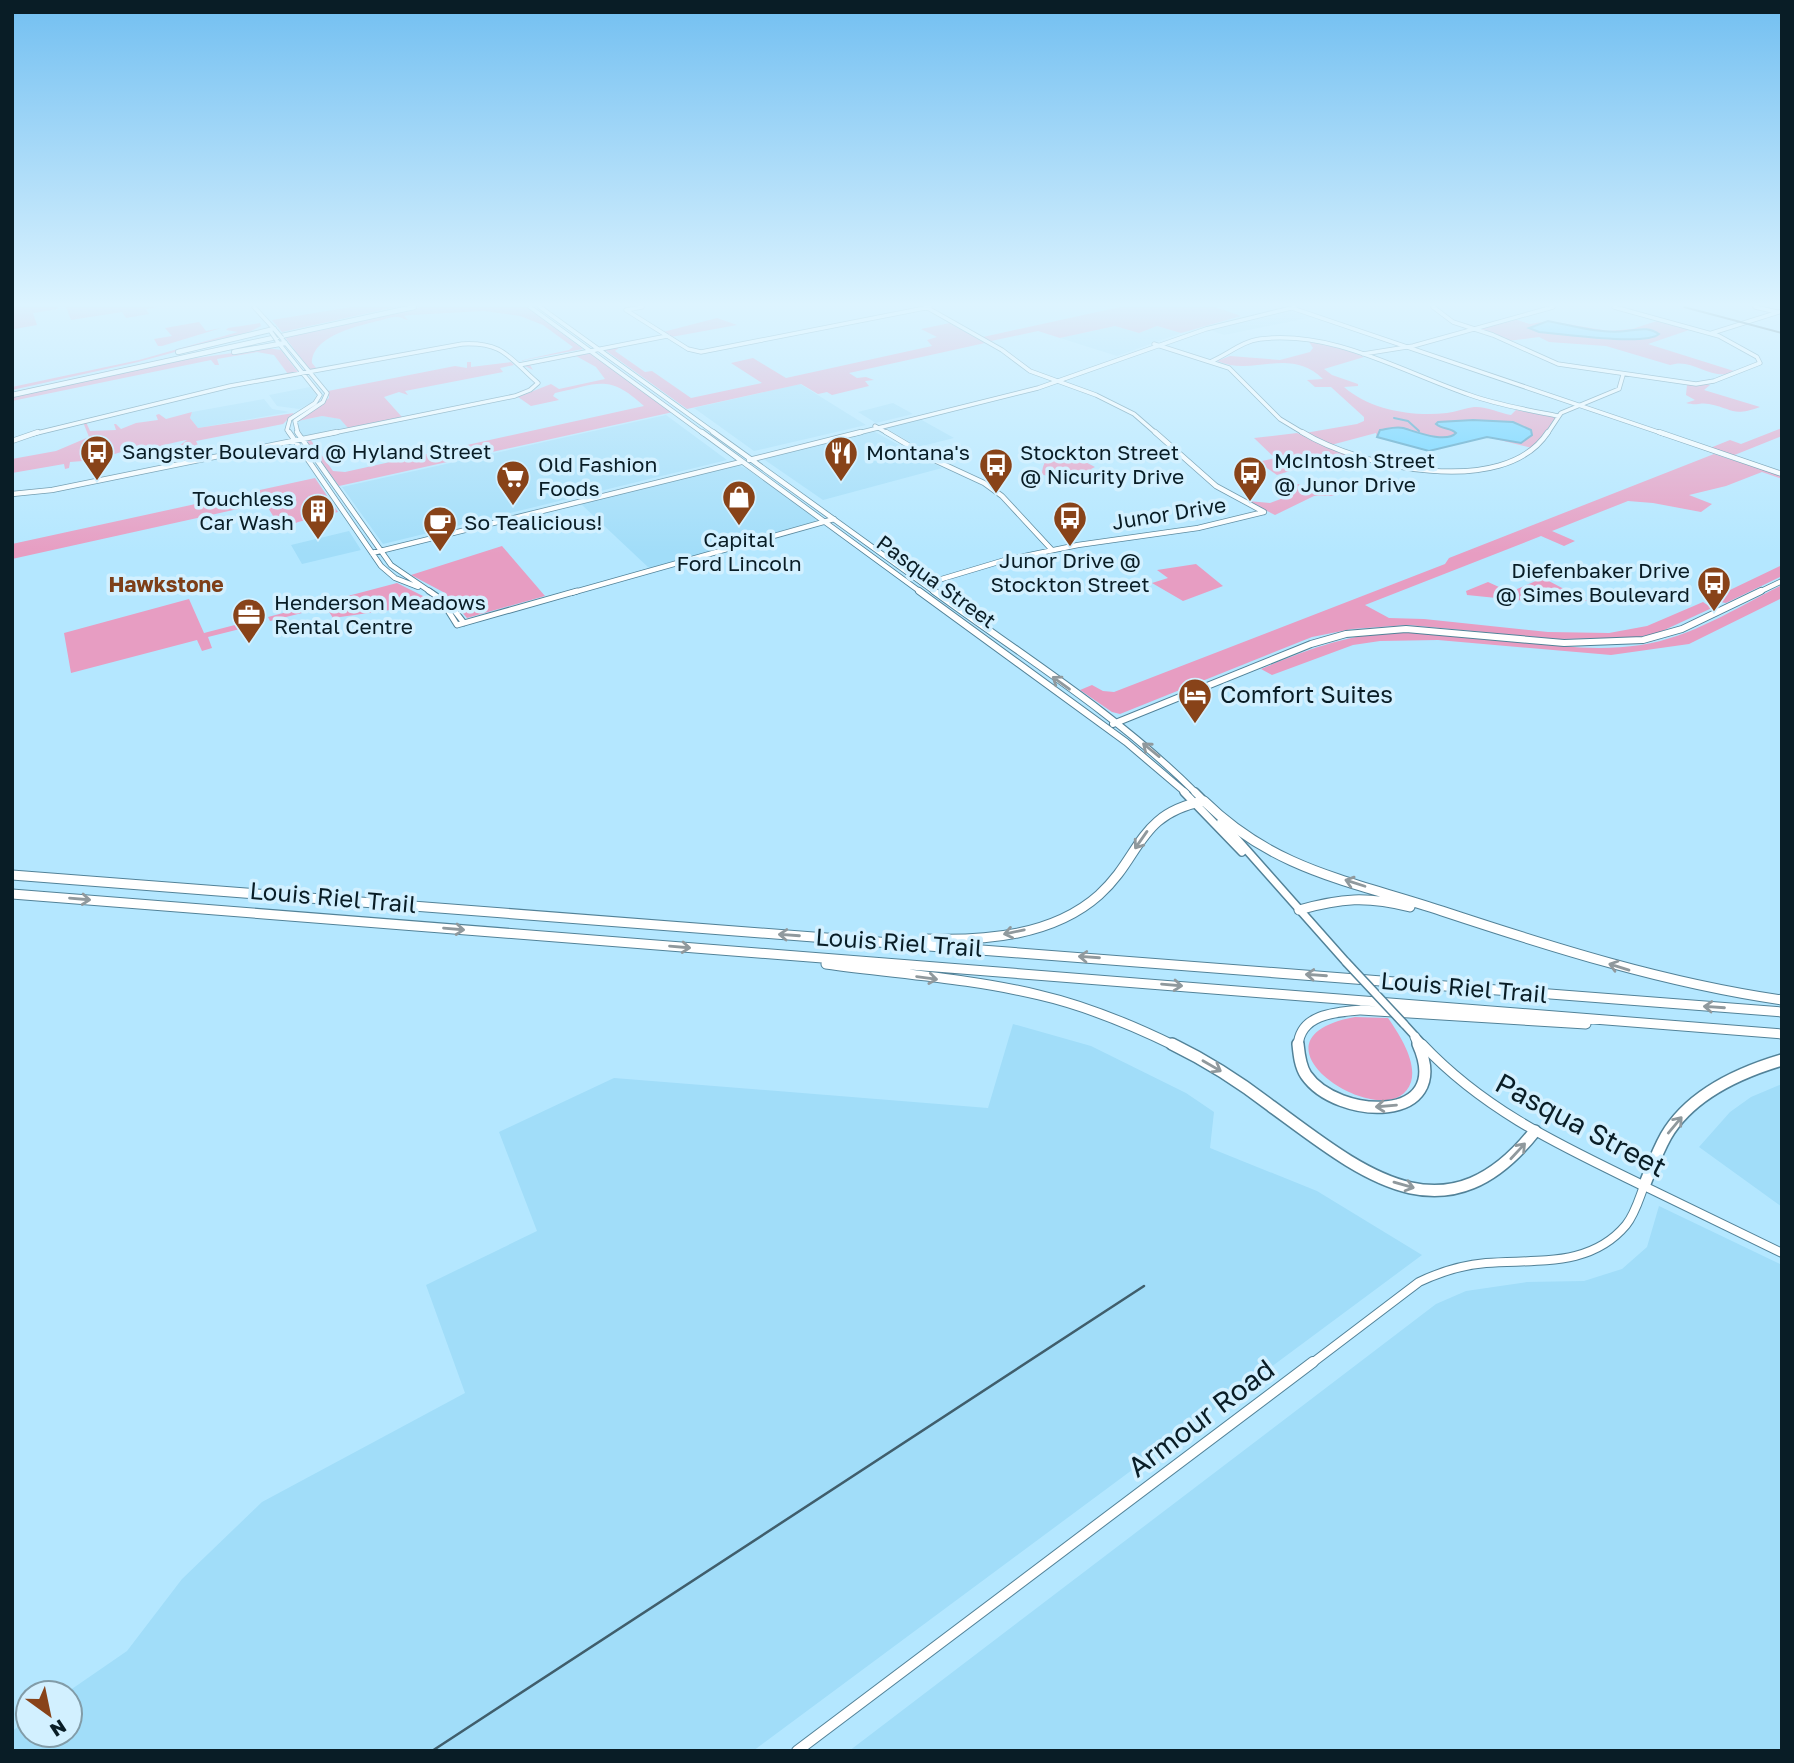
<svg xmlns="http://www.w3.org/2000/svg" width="1794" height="1763" font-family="'Golos Text',sans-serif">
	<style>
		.built { fill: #a1ddf9 }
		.green { fill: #e79dc2 }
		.water { fill: #61d0ff; stroke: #479abe; stroke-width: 2 }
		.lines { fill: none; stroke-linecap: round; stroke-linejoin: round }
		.stream { stroke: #479abe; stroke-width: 2 }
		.minor-far4-casing { stroke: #528298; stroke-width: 5 }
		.minor-far3-casing { stroke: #528298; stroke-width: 6 }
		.minor-far2-casing { stroke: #528298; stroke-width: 7 }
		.minor-far1-casing { stroke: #528298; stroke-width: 10 }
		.minor-casing { stroke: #528298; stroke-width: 12 }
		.major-far4-casing { stroke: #528298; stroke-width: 5 }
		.major-far3-casing { stroke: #528298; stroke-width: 6 }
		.major-far2-casing { stroke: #528298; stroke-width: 8 }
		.major-far1-casing { stroke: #528298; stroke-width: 10 }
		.major-casing { stroke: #528298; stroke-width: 11 }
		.highway-far2-casing { stroke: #528298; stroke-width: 6 }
		.highway-far1-casing { stroke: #528298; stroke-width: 11 }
		.highway-casing { stroke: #528298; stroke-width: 14 }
		.minor-far4 { stroke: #fff; stroke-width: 3.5 }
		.minor-far3 { stroke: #fff; stroke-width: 4.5 }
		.minor-far2 { stroke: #fff; stroke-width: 5 }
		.minor-far1 { stroke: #fff; stroke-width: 8 }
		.minor { stroke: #fff; stroke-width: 10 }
		.major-far4 { stroke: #fff; stroke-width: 3.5 }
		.major-far3 { stroke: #fff; stroke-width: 4.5 }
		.major-far2 { stroke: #fff; stroke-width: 6 }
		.major-far1 { stroke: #fff; stroke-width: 7 }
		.major { stroke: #fff; stroke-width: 9 }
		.highway-far2 { stroke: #fff; stroke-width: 4.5 }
		.highway-far1 { stroke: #fff; stroke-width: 9 }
		.highway { stroke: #fff; stroke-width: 11 }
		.rail-far1 { stroke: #405e6c; stroke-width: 2 }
		.rail { stroke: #405e6c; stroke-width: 2.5 }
		.minor-bridge-casing { stroke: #528298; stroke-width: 5; stroke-linecap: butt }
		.major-bridge-casing { stroke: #528298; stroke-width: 10; stroke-linecap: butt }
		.minor-bridge { stroke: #fff; stroke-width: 3.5 }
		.major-bridge { stroke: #fff; stroke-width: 7 }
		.oneway { stroke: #90999d }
		.labels { text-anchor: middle; stroke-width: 7; stroke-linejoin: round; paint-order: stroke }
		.far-poi-label { font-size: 21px; fill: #091d26; stroke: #d2f0ff; text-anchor: start }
		.far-street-label { font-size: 21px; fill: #091d26; stroke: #d2f0ff }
		.far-neighbourhood-label { font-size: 21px; font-weight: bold; fill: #7d3f19; stroke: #d2f0ff }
		.poi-label { font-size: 24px; fill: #091d26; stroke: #d2f0ff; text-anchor: start }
		.street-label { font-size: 24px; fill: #091d26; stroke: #d2f0ff }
		.near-street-label { font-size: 28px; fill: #091d26; stroke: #d2f0ff }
	</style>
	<rect width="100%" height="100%" fill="#b4e7ff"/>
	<path class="built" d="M1292 309 1313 317 1224 335 1210 330Z
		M1115 326 1139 333 1157 326 1181 333 1117 356 1060 338Z
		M800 384 866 425 754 451 694 408Z
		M310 387 316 395 315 401 299 409 277 406 269 395Z
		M264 399 272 409 290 412 198 428 190 418 192 412Z
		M893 403 913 414 876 423 858 412Z
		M666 415 727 460 383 544 342 487Z
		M322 416 341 419 348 428 303 437 297 428 298 421Z
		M920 419 954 438 918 447 886 428Z
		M873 431 942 468 823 500 762 458Z
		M738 465 747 469 816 519 815 522 649 568 581 504Z
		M349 531 361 550 302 564 291 545Z
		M1013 1024 1091 1046 1186 1093 1214 1112 1210 1148 1317 1191 1422 1255 753 1751H12V1731L28 1720V1735H70V1693H66L127 1651 182 1579 262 1502 465 1393 426 1285 537 1231 499 1132 614 1078 988 1108Z
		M1782 1084V1207L1699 1147 1730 1112 1751 1097Z
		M1659 1206 1782 1265V1751H849L1436 1304 1466 1291 1527 1282 1584 1281 1622 1269 1647 1247Z"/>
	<path class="green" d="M12 307H58V309L33 313 37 325 14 329Z
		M66 307H158L146 309 149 314 126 318 122 312 71 320Z
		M351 307H396L282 332 272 320Z
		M421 307H527L583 349 519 361 569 350 573 347 543 325 520 316 484 311 410 315 404 316 408 320C404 320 402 317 398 317 394 316 386 319 382 320 361 325 312 335 312 363L317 369 310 370 284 336Z
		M1120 307H1215L1241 316 1181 333 1157 326 1139 333 1115 326 1060 338 1038 331 991 341 983 337Z
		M717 318 737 325 671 337 663 332Z
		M1514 319 1530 324 1549 321 1609 331 1632 329 1660 320 1692 329 1648 344 1737 372C1709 382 1694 357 1670 365L1606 346 1549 342 1539 337 1507 341 1478 329Z
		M199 322 206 331 221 328 162 346H158L154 339 172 336 165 328Z
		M260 323 261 326 249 332 138 362 12 390V387L139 360 238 332 226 330 228 328Z
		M950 323 985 343 849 373 857 378 866 377 874 380 865 381 869 386 832 395 827 392 818 394 801 384 687 409 605 350 665 338 620 347 615 351 645 372 652 371 691 398 762 383 731 363 753 358 786 378 932 346 927 340 937 337 921 329Z
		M1308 340 1343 348 1364 357 1324 369 1332 375 1358 384V386L1344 387C1370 410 1413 417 1447 413 1456 412 1465 408 1474 407 1485 406 1500 413 1511 415L1516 410 1556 417 1543 440 1532 448 1487 437 1429 451 1383 439 1377 437 1376 433 1331 445 1305 433 1357 424 1364 421V417L1331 387H1315L1307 380 1323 379C1289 346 1254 377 1217 361L1230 356 1280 360 1310 352 1313 348Z
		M268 348 281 350 298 372 288 374 274 355 257 352 217 359 219 365H215L211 360 12 401V396L182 360Z
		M586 353H590L673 412 339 486 307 442 310 439 333 471 345 472 644 406C608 373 598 384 555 393L553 396 559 400 531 406 518 397 551 384 559 389 605 379 596 367 576 356 530 365 533 370 525 366Z
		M467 362H471V367L511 362 514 365 500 368 503 372 405 391 408 395 399 392 384 397 402 417 348 428 340 419 322 416 298 421 329 398 328 391 455 366 467 368Z
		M1707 384 1710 385 1704 390 1760 407C1732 417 1734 409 1709 404 1701 402 1695 406 1686 403L1695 400 1686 395 1687 385Z
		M192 412 190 418 198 428 294 413 283 424 196 441 204 458 200 459 192 444 176 448 187 440C168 443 147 451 129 451L123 458 121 452 96 460 70 462 69 468 65 469 64 464 12 473V459L56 451 89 437 83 422H86L90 431 116 430 114 424H116L121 429 136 423 158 420 156 415 159 414 166 419Z
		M1782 428V436L1732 456 1710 448 1730 440 1741 444Z
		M1297 433 1345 454 1343 456 1320 454 1309 465 1277 475 1258 462 1275 458 1254 438Z
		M1060 454 1074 456 1095 467 1091 469 1093 472C1075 477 1059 483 1042 474 1043 460 1048 458 1060 454Z
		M1714 454 1782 476V479L1762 472 1726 486 1689 495 1712 504 1701 512 1653 503 1628 501 1552 531 1575 541 1564 546 1541 536 1365 605 1389 618 1424 619 1548 632 1609 633 1647 626 1703 602 1712 608 1660 632 1635 638 1558 639 1408 625 1352 629 1312 637 1120 714 1112 712 1080 690 1092 685 1103 691 1114 692 1445 564 1449 558Z
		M315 478 338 512 298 522 282 530 265 503 12 559V544Z
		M1298 484 1313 491 1335 496H1314L1275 515 1248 501 1270 503 1294 494 1287 485Z
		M502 546 545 596 467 618 445 593 411 575Z
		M1196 564 1223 586 1183 601 1152 583 1168 578 1157 570Z
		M1782 565V576L1726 603 1709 600Z
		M1543 578 1587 601 1546 603 1467 595 1466 591 1488 582 1510 592Z
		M397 583 429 599 390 610 333 618 326 607 270 621 268 617Z
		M1782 585V598L1689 644 1611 655 1438 640 1380 641 1353 645 1272 675 1261 669C1306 650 1348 634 1398 632 1479 628 1560 657 1641 645 1692 637 1736 608 1782 585Z
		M189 599 204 633 258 619 260 624 208 637 212 648 202 651 197 640 71 673 64 633Z
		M1355 1017 1388 1018C1400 1035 1417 1062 1411 1082 1392 1141 1231 1040 1355 1017Z"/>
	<path class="water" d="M1548 321C1574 326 1599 334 1626 331 1639 330 1647 326 1659 334 1646 346 1561 334 1539 332L1529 328Z
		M1473 420 1513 422 1531 430 1532 435 1521 443 1487 437 1429 451 1377 437 1380 430C1387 429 1396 426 1403 428 1414 431 1446 444 1456 433 1450 427 1443 430 1436 424L1438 422Z"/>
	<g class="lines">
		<path class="stream" d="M1394 418 1408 421 1419 431"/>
		<g class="minor-far4-casing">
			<path id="minor-far4" d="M254 307 276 331
				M926 307 1002 350 1030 371 1096 395 1134 414 1157 434
				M1433 307 1453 322 1493 335 1558 364 1696 384 1714 381 1760 363 1757 357 1719 336 1614 307
				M1755 307 1777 312
				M626 310 688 349 701 352 930 307
				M626 310 642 307
				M1712 333 1782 311
				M283 340 327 393 323 402 295 421 298 434
				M277 341 320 395 315 403 290 419 287 430 290 434
				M1154 344 1229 368 1280 419 1305 434
				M1363 354 1413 346 1553 307
				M1212 361C1228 354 1243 341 1260 339 1334 330 1402 372 1470 395 1498 405 1528 410 1558 416
				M519 365 667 336
				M875 426 889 434
				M33 434 230 386 462 344C504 342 508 357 538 383L530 390 515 396 328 434
				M1547 434 1561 413 1619 389 1623 375"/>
		</g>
		<g class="minor-far3-casing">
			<path id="minor-far3" d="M289 432 381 566 395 578 418 587
				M297 432 391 565 432 593
				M886 432 930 458 984 483 1002 496 1052 550
				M1155 432 1216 486 1264 512
				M1302 432C1359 467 1504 500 1548 432
				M12 441 38 432
				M12 494 52 490 337 432
				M372 553 741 462
				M925 584 1005 560 1078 545 1198 528 1264 512
				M571 593 834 519"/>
		</g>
		<g class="minor-far2-casing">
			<path id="minor-far2" d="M429 591 451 606 464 623
				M442 601 457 625 577 591"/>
		</g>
		<g class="minor-far1-casing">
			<path id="minor-far1" d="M1311 1364 1419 1282C1440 1272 1462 1265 1486 1263 1536 1259 1590 1268 1626 1225 1635 1214 1639 1199 1644 1186L1782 1253"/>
		</g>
		<g class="minor-casing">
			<path id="minor" d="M797 1751 1313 1362"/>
		</g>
		<g class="major-far4-casing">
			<path id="major-far4" d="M530 307 704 434
				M540 307 716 434
				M1292 308 1664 434
				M854 434 1038 388 1206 329 1295 307"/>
		</g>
		<g class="major-far3-casing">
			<path id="major-far3" d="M702 432 922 593
				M713 432 936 593
				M1659 432 1782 474
				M749 460 861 432
				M1757 593 1782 581"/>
		</g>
		<g class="major-far2-casing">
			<path id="major-far2" d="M919 591 1126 742 1186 793
				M934 591C1023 656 1118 715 1196 793
				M1113 724 1311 644 1346 634 1406 629 1564 643 1643 640 1682 629 1761 591"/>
		</g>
		<g class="major-far1-casing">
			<path id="major-far1" d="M1184 792 1242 852
				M1195 792 1207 804
				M1221 821 1346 962
				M1404 1024 1424 1046"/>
		</g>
		<g class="major-casing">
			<path id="major" d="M1422 1044C1486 1112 1562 1146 1644 1186"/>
		</g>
		<g class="highway-far2-casing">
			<path id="highway-far2" d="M178 352 274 329
				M234 352 285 343
				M12 395 414 307"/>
		</g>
		<g class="highway-far1-casing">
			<path id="highway-far1" d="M12 875 1782 1012
				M12 894 1782 1034
				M1299 910C1341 898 1367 896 1410 907
				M926 939C985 941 1053 936 1099 895 1142 856 1137 814 1204 801 1275 871 1352 881 1442 911 1554 948 1665 983 1782 1000
				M826 964C897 974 969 978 1039 995 1087 1006 1132 1025 1175 1046
				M1415 1037 1419 1046
				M1298 1046C1300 1014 1335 1012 1361 1010L1586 1024"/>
		</g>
		<g class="highway-casing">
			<path id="highway" d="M1172 1044C1207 1061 1240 1082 1271 1106 1361 1172 1445 1245 1535 1131
				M1298 1044C1299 1054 1300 1066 1306 1075 1337 1120 1454 1125 1418 1044
				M1644 1186C1651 1169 1657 1152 1666 1136 1690 1095 1738 1073 1782 1060"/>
		</g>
		<use href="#minor-far4" class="minor-far4"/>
		<use href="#minor-far3" class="minor-far3"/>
		<use href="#minor-far2" class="minor-far2"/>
		<use href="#minor-far1" class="minor-far1"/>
		<use href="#minor" class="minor"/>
		<use href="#major-far4" class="major-far4"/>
		<use href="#major-far3" class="major-far3"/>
		<use href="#major-far2" class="major-far2"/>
		<use href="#major-far1" class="major-far1"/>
		<use href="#major" class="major"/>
		<use href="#highway-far2" class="highway-far2"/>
		<use href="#highway-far1" class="highway-far1"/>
		<use href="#highway" class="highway"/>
		<path class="rail-far1" d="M1684 307 1782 333"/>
		<path class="rail" d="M432 1751 1144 1286"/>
		<g class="minor-bridge-casing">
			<path id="minor-bridge" d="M276 331 282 338
				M271 332 276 339"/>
		</g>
		<g class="major-bridge-casing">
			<path id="major-bridge" d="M1346 962 1404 1024"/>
		</g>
		<use href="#minor-bridge" class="minor-bridge"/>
		<use href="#major-bridge" class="major-bridge"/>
	</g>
	<defs><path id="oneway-shaft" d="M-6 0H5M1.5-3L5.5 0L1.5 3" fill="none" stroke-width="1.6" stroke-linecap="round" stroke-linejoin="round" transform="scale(1.75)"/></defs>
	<g class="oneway">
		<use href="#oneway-shaft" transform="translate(1061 683) rotate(-144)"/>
		<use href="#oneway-shaft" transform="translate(1151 750) rotate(-141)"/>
		<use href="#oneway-shaft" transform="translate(1141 840) rotate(125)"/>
		<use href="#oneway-shaft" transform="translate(1355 883) rotate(-162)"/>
		<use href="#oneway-shaft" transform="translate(80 899) rotate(5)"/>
		<use href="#oneway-shaft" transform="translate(454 929) rotate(5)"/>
		<use href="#oneway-shaft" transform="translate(1014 932) rotate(168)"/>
		<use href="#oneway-shaft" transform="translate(789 935) rotate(-176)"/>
		<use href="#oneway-shaft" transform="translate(680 947) rotate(5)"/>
		<use href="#oneway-shaft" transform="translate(1089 957) rotate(-176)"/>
		<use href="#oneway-shaft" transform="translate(1619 967) rotate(-163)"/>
		<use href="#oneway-shaft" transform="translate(1316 975) rotate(-176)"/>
		<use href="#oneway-shaft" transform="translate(927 978) rotate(8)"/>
		<use href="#oneway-shaft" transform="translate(1172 985) rotate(5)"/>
		<use href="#oneway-shaft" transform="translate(1714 1007) rotate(-176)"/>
		<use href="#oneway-shaft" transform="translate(1212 1066) rotate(30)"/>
		<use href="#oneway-shaft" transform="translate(1386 1106) rotate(175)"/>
		<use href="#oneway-shaft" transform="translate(1675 1125) rotate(-50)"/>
		<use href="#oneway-shaft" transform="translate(1518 1151) rotate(-47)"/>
		<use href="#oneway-shaft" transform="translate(1404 1185) rotate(16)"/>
	</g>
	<linearGradient id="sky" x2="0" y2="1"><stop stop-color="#72bff1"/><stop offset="0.55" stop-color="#ddf4ff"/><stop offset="1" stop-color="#ddf4ff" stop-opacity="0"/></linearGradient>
	<rect width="1794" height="554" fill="url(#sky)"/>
	<defs>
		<g id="bus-pin" transform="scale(1.75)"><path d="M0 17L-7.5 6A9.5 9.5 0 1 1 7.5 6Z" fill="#884319" stroke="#d2f0ff"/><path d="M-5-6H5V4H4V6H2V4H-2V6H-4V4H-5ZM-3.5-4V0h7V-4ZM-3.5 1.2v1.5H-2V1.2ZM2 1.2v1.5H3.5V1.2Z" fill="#fff"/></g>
		<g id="restaurant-pin" transform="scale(1.75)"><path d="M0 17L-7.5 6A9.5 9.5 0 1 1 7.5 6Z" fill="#884319" stroke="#d2f0ff"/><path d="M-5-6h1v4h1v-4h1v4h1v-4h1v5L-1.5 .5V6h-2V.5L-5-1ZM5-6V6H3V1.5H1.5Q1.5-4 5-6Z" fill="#fff"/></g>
		<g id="supermarket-pin" transform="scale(1.75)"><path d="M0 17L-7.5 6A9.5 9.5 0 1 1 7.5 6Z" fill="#884319" stroke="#d2f0ff"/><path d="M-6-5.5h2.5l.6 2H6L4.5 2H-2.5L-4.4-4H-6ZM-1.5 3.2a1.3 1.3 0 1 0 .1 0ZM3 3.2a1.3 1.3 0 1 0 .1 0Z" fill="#fff"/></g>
		<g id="shop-pin" transform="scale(1.75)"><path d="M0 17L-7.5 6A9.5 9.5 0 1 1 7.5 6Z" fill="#884319" stroke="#d2f0ff"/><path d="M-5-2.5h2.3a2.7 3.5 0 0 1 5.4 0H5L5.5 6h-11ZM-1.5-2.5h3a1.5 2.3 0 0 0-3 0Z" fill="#fff"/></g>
		<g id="building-pin" transform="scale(1.75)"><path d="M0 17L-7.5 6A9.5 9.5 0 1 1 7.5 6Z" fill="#884319" stroke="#d2f0ff"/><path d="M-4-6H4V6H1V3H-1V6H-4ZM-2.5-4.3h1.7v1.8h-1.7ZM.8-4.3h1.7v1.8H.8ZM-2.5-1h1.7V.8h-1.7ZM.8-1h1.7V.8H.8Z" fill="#fff"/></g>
		<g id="cafe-pin" transform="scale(1.75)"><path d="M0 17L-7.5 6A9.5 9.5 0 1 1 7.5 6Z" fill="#884319" stroke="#d2f0ff"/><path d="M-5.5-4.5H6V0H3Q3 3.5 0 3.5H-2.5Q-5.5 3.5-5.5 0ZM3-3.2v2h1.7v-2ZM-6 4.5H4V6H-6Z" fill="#fff"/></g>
		<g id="office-pin" transform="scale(1.75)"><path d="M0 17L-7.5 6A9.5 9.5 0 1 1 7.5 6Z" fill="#884319" stroke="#d2f0ff"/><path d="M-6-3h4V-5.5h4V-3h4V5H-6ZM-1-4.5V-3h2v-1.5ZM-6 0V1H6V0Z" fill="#fff"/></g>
		<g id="hotel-pin" transform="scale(1.75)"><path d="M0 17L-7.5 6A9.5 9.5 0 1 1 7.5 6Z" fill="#884319" stroke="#d2f0ff"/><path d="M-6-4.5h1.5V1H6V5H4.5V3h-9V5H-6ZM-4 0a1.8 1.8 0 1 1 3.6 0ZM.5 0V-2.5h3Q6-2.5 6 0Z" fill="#fff"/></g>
	</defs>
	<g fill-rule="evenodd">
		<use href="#bus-pin" x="97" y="452"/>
		<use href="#restaurant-pin" x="841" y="453"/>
		<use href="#bus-pin" x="996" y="465"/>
		<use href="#bus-pin" x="1250" y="473"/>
		<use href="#supermarket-pin" x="513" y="477"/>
		<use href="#shop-pin" x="739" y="497"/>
		<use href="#building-pin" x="318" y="511"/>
		<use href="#bus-pin" x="1070" y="518"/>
		<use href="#cafe-pin" x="440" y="523"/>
		<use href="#bus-pin" x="1714" y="583"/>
		<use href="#office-pin" x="249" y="615"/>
		<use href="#hotel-pin" x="1195" y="695"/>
	</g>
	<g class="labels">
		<g class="far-poi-label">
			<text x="122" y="459">Sangster Boulevard @ Hyland Street</text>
			<text x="866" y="460">Montana's</text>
			<text x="1020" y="460">Stockton Street<tspan x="1020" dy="24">@ Nicurity Drive</tspan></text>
			<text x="1274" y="468">McIntosh Street<tspan x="1274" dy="24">@ Junor Drive</tspan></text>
			<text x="538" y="472">Old Fashion<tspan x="538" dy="24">Foods</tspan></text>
			<text x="294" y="506" text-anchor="end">Touchless<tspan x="294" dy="24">Car Wash</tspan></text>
			<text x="464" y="530">So Tealicious!</text>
			<text x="739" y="547" text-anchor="middle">Capital<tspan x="739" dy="24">Ford Lincoln</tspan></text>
			<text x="1070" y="568" text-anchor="middle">Junor Drive @<tspan x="1070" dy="24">Stockton Street</tspan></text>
			<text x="1690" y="578" text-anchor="end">Diefenbaker Drive<tspan x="1690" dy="24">@ Simes Boulevard</tspan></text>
			<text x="274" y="610">Henderson Meadows<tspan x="274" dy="24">Rental Centre</tspan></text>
		</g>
		<g class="far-street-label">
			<text transform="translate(1169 514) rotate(-9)" y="7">Junor Drive</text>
			<text transform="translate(936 582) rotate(36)" y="7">Pasqua Street</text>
		</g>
		<g class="far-neighbourhood-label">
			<text x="166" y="592">Hawkstone</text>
		</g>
		<g class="poi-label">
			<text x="1220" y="703">Comfort Suites</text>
		</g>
		<g class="street-label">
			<text transform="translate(333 898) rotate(5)" y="8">Louis Riel Trail</text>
			<text transform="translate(899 943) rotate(4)" y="8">Louis Riel Trail</text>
			<text transform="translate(1464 988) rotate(5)" y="8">Louis Riel Trail</text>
		</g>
		<g class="near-street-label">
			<text transform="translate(1581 1125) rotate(28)" y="10">Pasqua Street</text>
			<text transform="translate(1201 1418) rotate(-37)" y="10">Armour Road</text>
		</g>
	</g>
	<rect width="1794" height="1763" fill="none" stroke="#091d26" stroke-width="28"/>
	<g transform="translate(49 1714) rotate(147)"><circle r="33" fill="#d2f0ff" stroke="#829ca8" stroke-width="2"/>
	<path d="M0-5L12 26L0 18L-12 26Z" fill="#884319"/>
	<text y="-10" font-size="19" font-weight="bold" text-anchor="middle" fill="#091d26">N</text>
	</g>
</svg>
